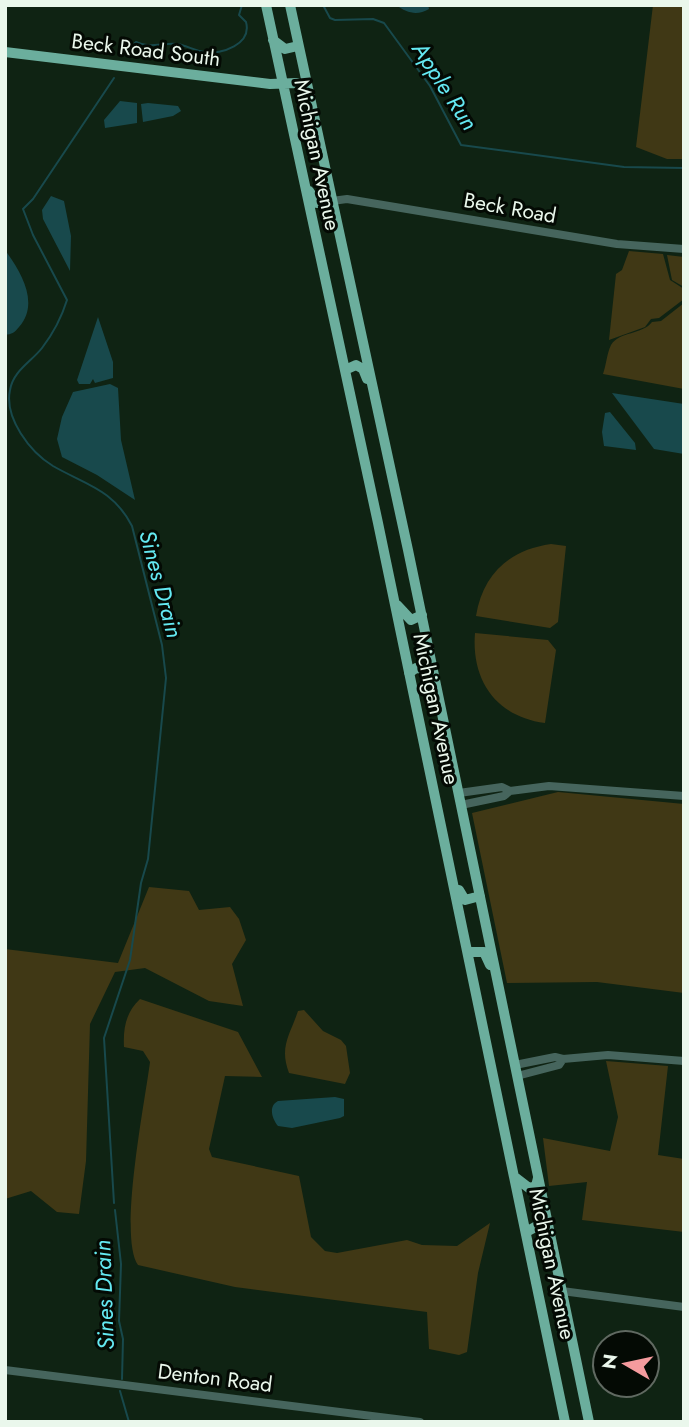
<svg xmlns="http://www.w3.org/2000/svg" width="689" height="1427" font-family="Jost,sans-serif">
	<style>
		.green { fill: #403815 }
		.water { fill: #18494c }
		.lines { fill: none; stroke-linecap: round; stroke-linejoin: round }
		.stream { stroke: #18494c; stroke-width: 2 }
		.minor { stroke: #46655d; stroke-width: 8 }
		.major { stroke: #6bae9d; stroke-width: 10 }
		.labels { text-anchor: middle; stroke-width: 6; stroke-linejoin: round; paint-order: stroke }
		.street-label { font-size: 21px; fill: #eaf7ec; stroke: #040a04 }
		.water-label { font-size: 23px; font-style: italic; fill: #64e9f2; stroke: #040a04 }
	</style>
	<rect width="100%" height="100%" fill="#0f2313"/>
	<path class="green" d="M653 5H684V159H667L636 147Z
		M629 251 663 254 670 280 684 289V299L659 318 651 319 645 327 609 340 616 274 622 270Z
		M667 255 684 257V287L672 280Z
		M684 303V389L603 374C606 366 607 353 611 345 620 331 642 335 652 322L661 321Z
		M551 544 566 546 558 622 550 628 476 616C483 574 509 550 551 544Z
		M475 633 548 640 556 650 545 723C497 717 471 681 475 633Z
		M558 792 684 804V993L597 982 507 983 472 813Z
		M149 887 189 891 199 910 230 907 239 919 246 940 232 964 243 1006 209 1001 145 968 115 972 90 1024 86 1161 79 1214 57 1212 31 1191 5 1199V949L118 963Z
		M140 999 238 1032 262 1077 225 1076 209 1149 212 1157 299 1176 311 1237 325 1251 337 1253 407 1240 422 1245 457 1246 490 1223 478 1273 467 1352 459 1355 429 1349 427 1312 235 1287 138 1265C118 1237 145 1102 150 1062L143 1051 124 1047C123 1028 126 1012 140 999Z
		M304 1010 323 1031 341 1040 346 1046 350 1073 345 1084 289 1073C279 1047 290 1035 298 1011Z
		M606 1061 668 1066 658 1155 684 1159V1232L582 1220 587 1182 549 1186 543 1138 610 1151 618 1117Z"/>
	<path class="water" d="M396 5H428L429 9C417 16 407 13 396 5Z
		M120 101 137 103V123L105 128 104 120Z
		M148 103 178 106 181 111 173 116 143 122 141 104Z
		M51 196 64 201 71 236 70 271 43 219 42 210Z
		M5 250C21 272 40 303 19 327 14 333 12 334 5 335Z
		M98 317 113 362V378L95 383 93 379 90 384H79L77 380Z
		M110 384 118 388 121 440 135 500 97 475 62 457 57 439 62 417 73 392Z
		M612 393 684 404V454L654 449Z
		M610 412 635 443 636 450 604 446 602 432 605 413Z
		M335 1097 344 1099V1116L340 1118 292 1128 278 1126C272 1119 268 1106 278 1101Z"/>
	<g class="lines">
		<path class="stream" d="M323 5 330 18 335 20 373 19 384 23 430 86 461 145 624 167 684 168
			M128 49 136 42C150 49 163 42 178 44 187 46 196 51 204 52 222 55 252 44 246 22L239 15 242 5
			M114 78 33 199 23 209 33 235 67 300C62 316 52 335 42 348 31 362 13 371 10 390 4 418 30 452 53 466 86 485 113 489 132 526L162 645 166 678 148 859 141 883 130 960 104 1038 114 1203
			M115 1210 121 1264 119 1321 123 1339 122 1379
			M120 1391 129 1422"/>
		<path class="minor" d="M332 201 347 199 617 244 684 249
			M510 791 549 786 684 796
			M459 793 502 787 510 791 504 796 461 805
			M563 1059 608 1055 684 1061
			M515 1065 555 1057 563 1059 559 1065 517 1076
			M562 1291 684 1307
			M5 1370 420 1422"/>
		<path class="major" d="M266 5 378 523 565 1422
			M290 5 408 550 589 1422
			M273 40 285 49 298 46
			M5 52 270 84 297 83 307 89
			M309 191 317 203 332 201
			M345 370 356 365 363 369 367 379
			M397 605 411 620 422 615
			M409 673 416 668 424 669 431 682
			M459 890 465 900 480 896
			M468 952H484L490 965
			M516 1178 529 1188 536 1186 538 1178
			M526 1232 537 1226 548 1237"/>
	</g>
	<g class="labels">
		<g class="street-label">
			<text transform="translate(146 50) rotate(7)" y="7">Beck Road South</text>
			<text transform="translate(317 155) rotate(78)" y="7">Michigan Avenue</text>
			<text transform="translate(510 208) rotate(10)" y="7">Beck Road</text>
			<text transform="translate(436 709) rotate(78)" y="7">Michigan Avenue</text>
			<text transform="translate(552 1264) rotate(78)" y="7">Michigan Avenue</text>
			<text transform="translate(215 1378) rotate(7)" y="7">Denton Road</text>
		</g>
		<g class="water-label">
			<text transform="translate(445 86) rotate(57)" y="8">Apple Run</text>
			<text transform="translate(161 584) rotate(75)" y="8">Sines Drain</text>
			<text transform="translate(104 1295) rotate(-92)" y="8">Sines Drain</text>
		</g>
	</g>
	<rect width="689" height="1427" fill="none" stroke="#eaf7ec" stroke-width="14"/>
	<g transform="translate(626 1364) rotate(279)"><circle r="33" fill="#040a04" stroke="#606961" stroke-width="2"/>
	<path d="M0-5L12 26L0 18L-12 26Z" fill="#f59b9e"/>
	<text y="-10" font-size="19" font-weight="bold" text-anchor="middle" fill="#eaf7ec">N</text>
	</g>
</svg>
